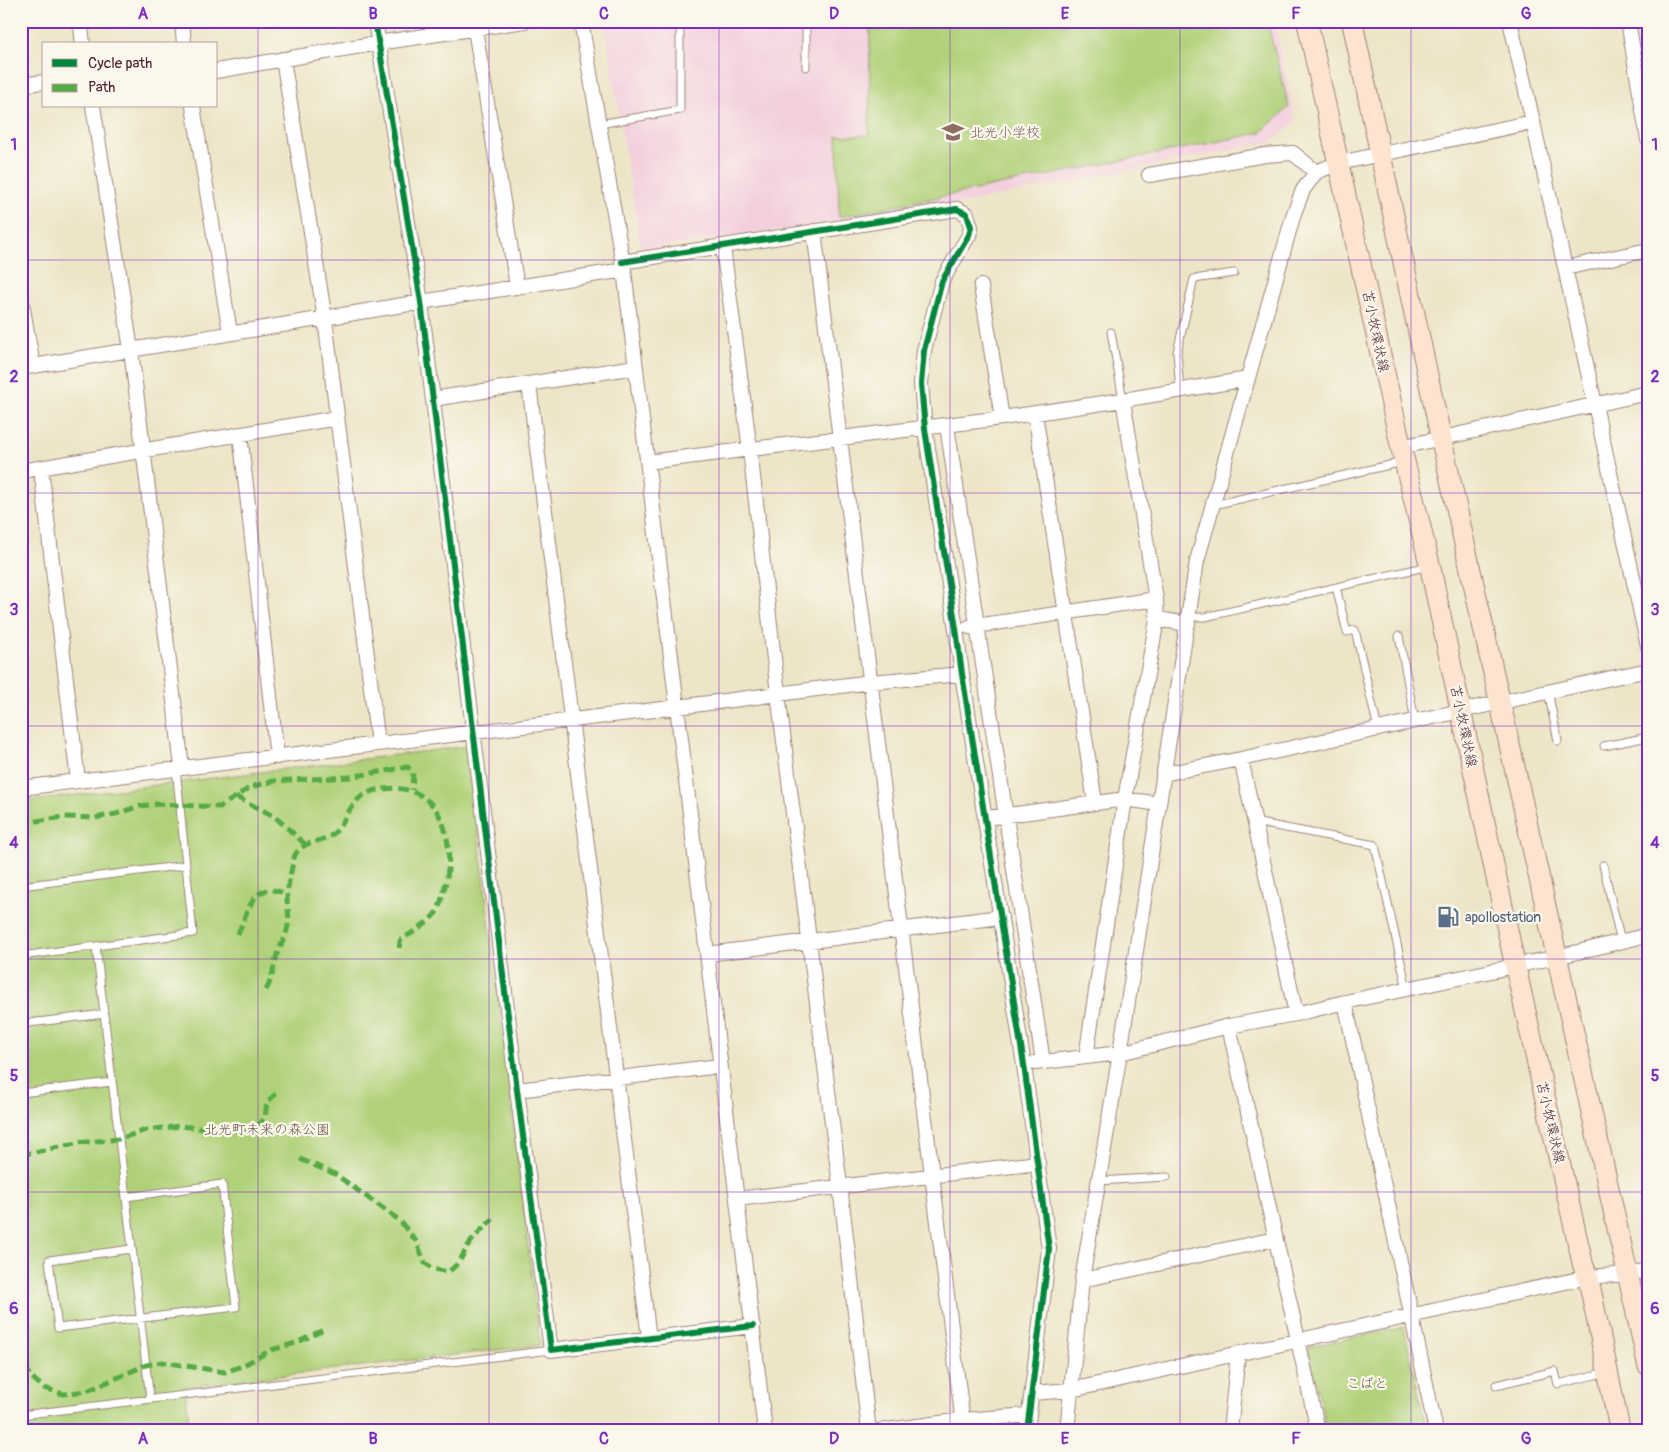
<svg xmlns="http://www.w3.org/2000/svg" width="1669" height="1452" font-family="Pangolin,'Klee One',sans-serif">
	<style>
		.built { fill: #f3cfde }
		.green { fill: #b0d179; stroke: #7d7852 }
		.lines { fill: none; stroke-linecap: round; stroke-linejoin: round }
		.service-casing { stroke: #9c8279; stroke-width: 9 }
		.minor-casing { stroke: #9c8279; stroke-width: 16 }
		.secondary-casing { stroke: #9c8279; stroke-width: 22 }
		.service { stroke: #fff; stroke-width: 7 }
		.minor { stroke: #fff; stroke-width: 14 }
		.secondary { stroke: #fde4d1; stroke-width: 20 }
		.quiet { stroke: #57aa44; stroke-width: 5; stroke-dasharray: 10 5; stroke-linecap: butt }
		.cycleway-casing { stroke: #fbf7ec; stroke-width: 9 }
		.cycleway { stroke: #00873e; stroke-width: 6 }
		.grid { fill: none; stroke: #7b2cbf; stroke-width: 1; stroke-opacity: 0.55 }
		.labels { text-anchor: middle; stroke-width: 4.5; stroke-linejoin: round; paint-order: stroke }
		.education-label { font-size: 14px; fill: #785e54; stroke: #fbf7ec; text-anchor: start }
		.street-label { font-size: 14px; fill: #4a1f2b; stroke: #fbf7ec }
		.service-label { font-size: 14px; fill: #4e5e75; stroke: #fbf7ec; text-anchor: start }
		.park-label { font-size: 14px; fill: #695442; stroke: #fbf7ec }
		.neatline { fill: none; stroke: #7b2cbf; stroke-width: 2 }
		.grid-label { font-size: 16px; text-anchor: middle; font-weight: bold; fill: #7b2cbf }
	</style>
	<rect width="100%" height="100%" fill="#fbf7ec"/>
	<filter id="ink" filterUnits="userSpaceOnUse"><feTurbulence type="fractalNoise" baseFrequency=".02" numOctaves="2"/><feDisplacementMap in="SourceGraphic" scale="10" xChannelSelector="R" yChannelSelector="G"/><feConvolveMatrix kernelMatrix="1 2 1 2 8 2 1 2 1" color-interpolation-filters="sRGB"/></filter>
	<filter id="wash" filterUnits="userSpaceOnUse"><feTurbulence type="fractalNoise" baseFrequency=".0096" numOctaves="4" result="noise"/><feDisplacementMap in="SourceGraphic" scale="20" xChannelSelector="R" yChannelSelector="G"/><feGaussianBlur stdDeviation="1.12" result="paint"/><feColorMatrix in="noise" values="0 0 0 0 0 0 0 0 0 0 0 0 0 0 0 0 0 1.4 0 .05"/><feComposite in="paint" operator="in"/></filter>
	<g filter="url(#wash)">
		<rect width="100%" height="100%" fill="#ede5c7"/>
		<path class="built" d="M604 21H1274L1296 121 1272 142 963 203 641 250Z"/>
		<path class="green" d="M870 21H1267L1289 107 1260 133 839 217 837 136 869 135Z
			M468 746 540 1345 185 1387 190 1431H21V802Z
			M1404 1327 1427 1431H1327L1308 1347Z"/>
	</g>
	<g filter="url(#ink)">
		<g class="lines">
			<g class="service-casing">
				<path id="service" d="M806 67V21
					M599 124 680 110V21
					M1111 332 1123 400
					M1180 391 1177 352 1194 279 1234 273
					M1213 505 1403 462
					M1336 587 1347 632 1355 630 1378 729
					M1188 617H1205L1429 566
					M1399 636 1415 721
					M1548 691 1558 741
					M1604 746 1648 737
					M1254 822 1375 845 1407 989
					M1603 865 1621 942
					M21 886 186 865
					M21 956 96 946
					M21 1024 104 1014
					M21 1093 112 1082
					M1098 1181 1167 1177
					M126 1197 222 1184 236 1307 58 1328 49 1260 132 1249
					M1496 1385 1555 1371 1558 1384 1607 1372
					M150 1399 96 946 193 933 176 768
					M21 1415 551 1350"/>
			</g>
			<g class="minor-casing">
				<path id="minor" d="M21 21H22
					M82 21 81 27 83 44
					M182 21 184 44
					M375 21 421 302 517 1090 551 1350 753 1326
					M581 21 624 270 765 1431
					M1510 21 1533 122 1648 646
					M1628 21 1648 140
					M475 29 517 287
					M283 59 325 319 378 744
					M216 71 378 43 525 21
					M21 85 44 82
					M93 106 131 350 182 767
					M193 106 230 333
					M1149 175 1265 155 1293 153 1316 172
					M814 231 964 1431
					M723 247 750 450 778 694 840 1186 869 1431
					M622 262C734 245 845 226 957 209L967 214 971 227 969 235 942 281 924 350 921 384 925 429 956 629 962 674 1024 1065 1049 1249 1027 1431
					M1565 268 1648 250
					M981 286 1002 418
					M21 298 33 366
					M21 368 421 302 624 270
					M529 384 649 1338
					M433 399 635 367
					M1035 413 1095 802
					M947 426 1043 1062
					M240 434 277 757
					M1401 447 1648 393
					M647 462 1002 418 1123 400 1248 379
					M41 468 78 781
					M21 471 337 418
					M1157 619 1188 624
					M969 627 1156 599
					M1241 759 1296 1014
					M1163 774 1241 759 1648 670
					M21 788 678 707 871 682 962 674
					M986 818 1125 799 1159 804
					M707 954 1001 917
					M1345 1002 1436 1431
					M1229 1026 1318 1431
					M1086 1057 1125 799 1157 619 1156 599 1123 400
					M1035 1063 1120 1053 1229 1026 1296 1014 1345 1002 1557 957 1648 935
					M517 1090 720 1066
					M737 1199 1038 1163
					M1082 1280 1275 1239
					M1032 1393 1071 1390 1588 1277 1628 1274 1648 1270
					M879 1431 963 1420 1029 1415
					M1067 1431 1082 1280 1120 1053 1197 561 1294 213 1303 190 1316 172 1339 163 1533 122
					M1230 1431 1238 1354"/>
			</g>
			<g class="secondary-casing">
				<path id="secondary" d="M1307 21 1401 447 1430 566 1515 965 1583 1265 1588 1277 1620 1431
					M1352 21 1441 438 1648 1365"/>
			</g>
			<use href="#service" class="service"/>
			<use href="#minor" class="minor"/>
			<use href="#secondary" class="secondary"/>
			<path class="quiet" d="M236 797 274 816 305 844
				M21 823 65 817 95 818 116 814 140 806 159 804 220 807 251 787 274 781 350 777 408 767 413 773 412 790
				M238 934C248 910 255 877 287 895
				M266 990C272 980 273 969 276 958 279 947 286 937 288 926 290 916 287 906 287 896 287 890 293 861 295 855 304 838 326 844 336 831 349 816 351 797 373 791 433 776 455 826 447 877 445 886 441 906 436 913 428 923 411 933 400 941L399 951
				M21 1155 77 1143 119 1139 146 1130 181 1126 225 1131 240 1130 257 1127 265 1118 267 1102 278 1092
				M300 1159 335 1174 399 1220 416 1241 425 1263 434 1269 448 1272C462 1262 461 1256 470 1243 477 1234 485 1226 493 1219
				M21 1351 29 1375 44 1388 63 1394 87 1391 146 1365 162 1362 225 1372 242 1366 271 1350 296 1343 323 1330"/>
			<g class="cycleway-casing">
				<path id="cycleway" d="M375 21 421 302 517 1090 551 1350 753 1326
					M622 262C734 245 845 226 957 209L967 214 971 227 969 235 942 281 924 350 921 384 925 429 956 629 962 674 1024 1065 1049 1249 1027 1431"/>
			</g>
			<use href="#cycleway" class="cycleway"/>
		</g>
	</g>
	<path class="grid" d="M258 21V1431M489 21V1431M719 21V1431M950 21V1431M1180 21V1431M1411 21V1431M21 260H1648M21 493H1648M21 726H1648M21 959H1648M21 1192H1648"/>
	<defs>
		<g id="school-bare" transform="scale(1.725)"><path d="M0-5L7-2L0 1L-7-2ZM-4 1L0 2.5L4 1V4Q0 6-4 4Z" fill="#8d6e63" stroke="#fbf7ec" stroke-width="2.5" paint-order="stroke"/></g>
		<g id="fuel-bare" transform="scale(1.725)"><path d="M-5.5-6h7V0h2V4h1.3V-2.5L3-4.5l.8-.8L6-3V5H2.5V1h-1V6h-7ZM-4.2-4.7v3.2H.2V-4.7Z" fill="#5c6f8a" stroke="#fbf7ec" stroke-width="2.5" paint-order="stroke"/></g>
	</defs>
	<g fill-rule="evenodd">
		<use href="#school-bare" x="953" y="132"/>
		<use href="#fuel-bare" x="1448" y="917"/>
	</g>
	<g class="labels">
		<g class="education-label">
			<text x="970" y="137">北光小学校</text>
		</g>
		<g class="street-label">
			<text transform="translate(1376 331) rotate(78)" y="5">苫小牧環状線</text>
			<text transform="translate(1464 726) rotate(78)" y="5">苫小牧環状線</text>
			<text transform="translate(1551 1122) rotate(77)" y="5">苫小牧環状線</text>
		</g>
		<g class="service-label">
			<text x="1465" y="922">apollostation</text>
		</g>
		<g class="park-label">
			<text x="267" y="1134">北光町未来の森公園</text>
			<text x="1367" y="1388">こばと</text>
		</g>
	</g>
	<rect width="1669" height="1452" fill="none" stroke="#fbf7ec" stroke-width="55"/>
	<rect x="42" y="42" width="175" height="65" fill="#fbf7ec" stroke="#b4a19f"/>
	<rect x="52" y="59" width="25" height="8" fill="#00873e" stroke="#b4a19f"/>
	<text x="88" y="68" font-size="15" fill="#4a1f2b">Cycle path</text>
	<rect x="52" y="84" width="25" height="8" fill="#57aa44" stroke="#b4a19f"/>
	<text x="88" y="92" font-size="15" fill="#4a1f2b">Path</text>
	<rect x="28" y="28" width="1614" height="1396" class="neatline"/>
	<g class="grid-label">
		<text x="143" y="19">A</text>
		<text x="373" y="19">B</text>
		<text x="604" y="19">C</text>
		<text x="834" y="19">D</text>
		<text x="1065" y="19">E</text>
		<text x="1296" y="19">F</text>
		<text x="1526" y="19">G</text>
		<text x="14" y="150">1</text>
		<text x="1655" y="150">1</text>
		<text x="14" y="382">2</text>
		<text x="1655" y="382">2</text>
		<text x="14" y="615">3</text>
		<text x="1655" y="615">3</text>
		<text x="14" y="848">4</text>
		<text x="1655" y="848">4</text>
		<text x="14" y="1081">5</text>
		<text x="1655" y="1081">5</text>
		<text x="14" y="1314">6</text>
		<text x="1655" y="1314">6</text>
		<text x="143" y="1444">A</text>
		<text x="373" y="1444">B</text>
		<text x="604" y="1444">C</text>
		<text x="834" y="1444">D</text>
		<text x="1065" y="1444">E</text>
		<text x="1296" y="1444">F</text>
		<text x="1526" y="1444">G</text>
	</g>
</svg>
